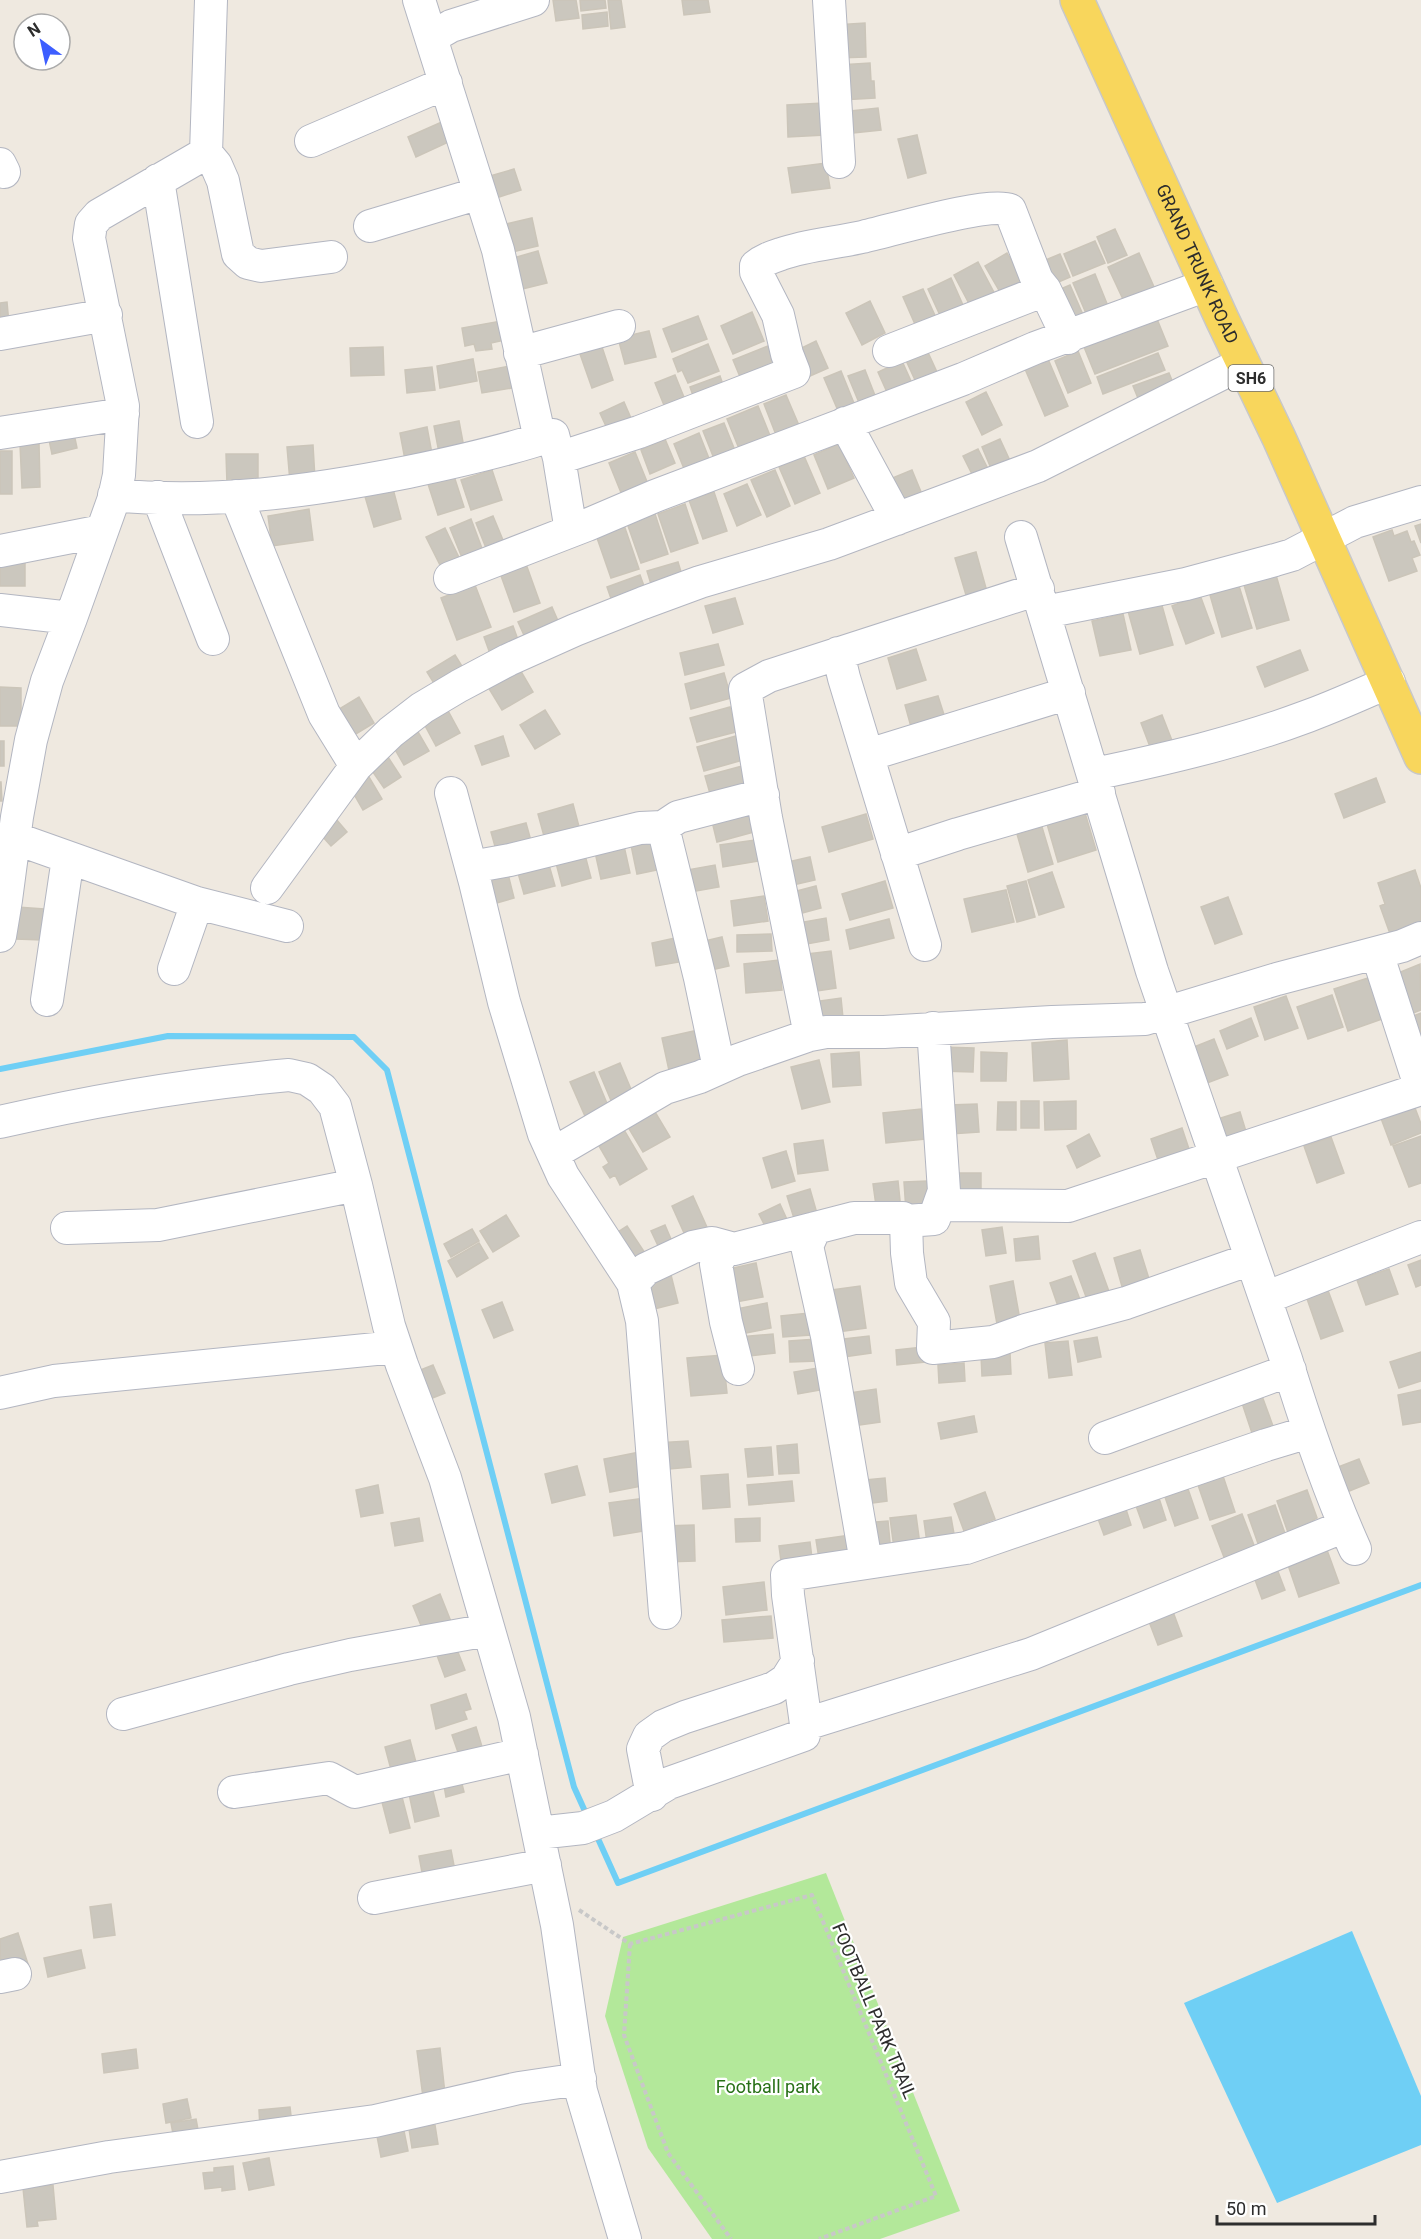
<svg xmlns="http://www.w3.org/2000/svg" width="1421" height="2239" font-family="Roboto,sans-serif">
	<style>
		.green { fill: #b3e89a }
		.water { fill: #6fcff5 }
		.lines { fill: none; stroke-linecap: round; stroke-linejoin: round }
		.stream { stroke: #6fcff5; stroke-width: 6 }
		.building { fill: #cbc7be; stroke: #cbc5b9; stroke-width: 1.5 }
		.minor-casing { stroke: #b3b6c1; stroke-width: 34 }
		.major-casing { stroke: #c8c8c8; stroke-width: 36 }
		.path { stroke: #c8c8c8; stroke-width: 4; stroke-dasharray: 4.5 3; stroke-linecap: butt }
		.minor { stroke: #fff; stroke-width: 32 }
		.major { stroke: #f8d65c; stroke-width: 33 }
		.labels { text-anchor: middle; stroke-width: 4.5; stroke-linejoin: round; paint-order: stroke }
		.shield { fill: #fff; stroke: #6c6c6c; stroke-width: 1.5 }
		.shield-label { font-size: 16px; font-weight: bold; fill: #2d2d2d }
		.street-label { font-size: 18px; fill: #2d2d2d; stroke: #fff }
		.park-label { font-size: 18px; fill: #287117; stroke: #fff }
	</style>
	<rect width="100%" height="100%" fill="#efe9e0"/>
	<path class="green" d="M826 1873 960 2211 880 2239H712L648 2148 605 2016 623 1937Z"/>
	<path class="water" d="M1352 1931 1421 2096V2145L1277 2203 1184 2003Z"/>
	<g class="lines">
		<path class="stream" d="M0 1069 168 1036 354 1037 387 1070 574 1787 588 1818
			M595 1832 618 1883 1421 1585"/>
	</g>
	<path class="building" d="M553 0H576L579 18 556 21Z
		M580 0H605L606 8 581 11Z
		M608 0H621L625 27 611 29Z
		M682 0H708L710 12 684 15Z
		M607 12 608 26 583 29 582 15Z
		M865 23 866 57 836 58 835 25Z
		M870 63 871 81H874L875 98 841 100 839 65Z
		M823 103 825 135 788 137 787 105Z
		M878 108 881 130 844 134 841 112Z
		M444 121 453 140 416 157 408 137Z
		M917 135 926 173 908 178 898 139Z
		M826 163 830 188 792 193 788 168Z
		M514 169 521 190 490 200 483 178Z
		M532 218 538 246 508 253 502 225Z
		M1115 229 1127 255 1108 263 1097 237Z
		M1095 241 1105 263 1073 276 1064 254Z
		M538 251 547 283 514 291 506 260Z
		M1007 253 1026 286 1004 299 985 266Z
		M1139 253 1158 296 1128 310 1108 267Z
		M1060 254 1070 277 1047 287 1036 264Z
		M978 262 998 300 974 313 954 275Z
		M1095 274 1112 316 1091 325 1073 283Z
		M951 278 967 314 944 324 928 289Z
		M1070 285 1088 326 1067 335 1049 294Z
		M923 289 938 322 918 331 903 297Z
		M870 301 885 333 862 345 846 313Z
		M7 302 9 324 0 325V303Z
		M752 312 764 341 733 354 721 326Z
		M698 316 707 339 672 352 663 329Z
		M1157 319 1168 346 1095 374 1084 347Z
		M501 321 505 340 491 343 492 349 476 351 474 344 465 346 462 328Z
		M649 331 656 357 625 364 618 338Z
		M816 341 828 368 801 380 789 354Z
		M708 344 719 371 688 383 682 370 678 372 673 359Z
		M768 346 778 370 743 384 733 360Z
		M383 347 384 375 351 376 350 348Z
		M602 347 613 380 592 388 580 354Z
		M926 348 941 381 920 391 905 358Z
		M1078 351 1091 383 1068 393 1055 361Z
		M1158 353 1165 370 1103 394 1097 377Z
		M473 359 477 381 440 388 437 366Z
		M1048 359 1068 406 1045 416 1025 369Z
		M902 361 915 390 891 401 878 372Z
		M520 364 524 386 482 393 478 372Z
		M432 367 435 390 407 393 405 370Z
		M865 370 878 403 862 410 848 376Z
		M841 371 858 413 842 420 824 378Z
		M1169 373 1178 395 1142 408 1133 386Z
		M675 375 688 407 668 415 655 383Z
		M720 376 727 396 697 407 690 387Z
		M986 392 1002 425 982 435 966 402Z
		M786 395 801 430 778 440 764 404Z
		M624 402 634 425 610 435 600 413Z
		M758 406 773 443 742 456 727 419Z
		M459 421 465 453 440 458 434 426Z
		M724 423 738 458 717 466 703 431Z
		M427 427 433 459 406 465 400 433Z
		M73 429 77 448 52 454 48 435Z
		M699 433 712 466 687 476 674 444Z
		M665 439 675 463 650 474 641 450Z
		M1000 439 1012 465 993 473 982 447Z
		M39 443 40 487 22 488 20 444Z
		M839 444 854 478 828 489 814 455Z
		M313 445 315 479 290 482 287 447Z
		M978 449 989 471 974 478 963 456Z
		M0 451H12V494H0Z
		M635 452 650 489 624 500 609 463Z
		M226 454H258V483L227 484Z
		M804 456 820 493 795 504 779 467Z
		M492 470 502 500 471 510 461 480Z
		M775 470 790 506 767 517 751 480Z
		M912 470 924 499 895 511 883 482Z
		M454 476 464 507 438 515 428 484Z
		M747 484 761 515 737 526 724 494Z
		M392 485 401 519 374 527 364 493Z
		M714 492 727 531 703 539 689 500Z
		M685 504 698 543 671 552 658 514Z
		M309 509 313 540 272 546 268 516Z
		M655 514 668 554 641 563 627 523Z
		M493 516 505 545 488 553 476 523Z
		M471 519 483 551 463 560 450 528Z
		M1421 524V543L1415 526Z
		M624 525 639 569 611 578 596 535Z
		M445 528 463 566 445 575 426 537Z
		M1392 530 1394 536 1407 531 1411 542 1414 541 1420 555 1412 558 1417 571 1389 581 1373 537Z
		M976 552 989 599 969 605 955 558Z
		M25 556V586H0V557Z
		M678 562 685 585 654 594 647 571Z
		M526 564 540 603 514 612 500 573Z
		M640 575 648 597 615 610 607 587Z
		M1276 575 1289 620 1257 629 1244 585Z
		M475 585 491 627 457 640 441 598Z
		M1239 586 1252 628 1222 637 1210 595Z
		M1200 595 1214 633 1186 644 1172 606Z
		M735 598 743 624 713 633 705 606Z
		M1161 602 1173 645 1140 654 1128 611Z
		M552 607 562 630 528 644 518 622Z
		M1123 614 1131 650 1100 656 1092 621Z
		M513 626 521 648 492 659 484 637Z
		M718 644 724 665 685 675 680 653Z
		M916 649 926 680 897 689 888 658Z
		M1300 650 1308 670 1265 687 1257 667Z
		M455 655 468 676 440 693 427 672Z
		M519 668 533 692 502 710 488 687Z
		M724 673 731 698 691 709 685 684Z
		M0 687 21 688V726H0Z
		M938 696 947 724 913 734 905 705Z
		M359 697 374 723 346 740 331 714Z
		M446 707 460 733 436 746 422 720Z
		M730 707 736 732 697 742 690 718Z
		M545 710 560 734 535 749 520 725Z
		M1162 715 1173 743 1152 752 1141 723Z
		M418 732 429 751 404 765 393 746Z
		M503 736 509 756 482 765 475 746Z
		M736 736 743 760 704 771 697 747Z
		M0 741H4V766H0Z
		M386 754 401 777 384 788 368 765Z
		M746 765 752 786 711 797 705 776Z
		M366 772 382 799 363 810 347 782Z
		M1376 778 1385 802 1344 818 1335 794Z
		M0 782H1L2 801H0Z
		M573 804 582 838 547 847 538 814Z
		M747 808 754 832 717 842 711 817Z
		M330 812 347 832 331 846 313 826Z
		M1085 813 1096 850 1058 862 1047 824Z
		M866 814 873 839 829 852 822 827Z
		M526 823 533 848 498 857 491 832Z
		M1042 827 1053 864 1028 872 1017 834Z
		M656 840 662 869 637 874 631 845Z
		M755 840 759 861 723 867 720 845Z
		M624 846 630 873 601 879 595 852Z
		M585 855 591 878 562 886 556 863Z
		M810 857 815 880 784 887 779 864Z
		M549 865 555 886 524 894 518 873Z
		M715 865 719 887 691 892 687 870Z
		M1415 870 1421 888V932L1393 942 1380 906 1385 904 1378 883Z
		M1052 872 1064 907 1039 915 1028 880Z
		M508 874 514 898 486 906 480 882Z
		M885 881 893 908 850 920 842 894Z
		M1026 881 1035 917 1017 922 1007 886Z
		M816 886 821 908 791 916 785 894Z
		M1006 890 1014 922 972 932 964 899Z
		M764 896 768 921 734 926 731 901Z
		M1228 897 1242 934 1215 944 1201 907Z
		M17 907 44 909 42 940 16 939Z
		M826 918 829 940 796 946 792 924Z
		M889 919 894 938 850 949 846 930Z
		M771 934 772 951 737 952V935Z
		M680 937 685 961 656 966 652 943Z
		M722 937 729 966 702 972 696 943Z
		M831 951 836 988 804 993 799 955Z
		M779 960 782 990 746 993 744 964Z
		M1420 964 1421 1010 1408 1015 1391 976Z
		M1368 978 1382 1019 1348 1031 1334 989Z
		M1332 995 1343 1027 1308 1039 1297 1007Z
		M1286 996 1298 1028 1265 1040 1254 1007Z
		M841 998 843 1018 809 1023 806 1003Z
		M1421 1013V1048L1408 1018Z
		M1251 1018 1258 1036 1227 1049 1220 1031Z
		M694 1031 702 1068 670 1075 662 1038Z
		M1214 1039 1228 1075 1199 1086 1184 1051Z
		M1067 1040 1069 1079 1034 1081 1032 1043Z
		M941 1047 974 1048 973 1072 940 1071Z
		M859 1052 861 1085 833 1087 831 1054Z
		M981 1052 1007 1053 1006 1081H981Z
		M819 1060 830 1102 802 1109 791 1067Z
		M620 1063 636 1101 615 1110 599 1072Z
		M594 1072 611 1113 588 1123 570 1082Z
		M1412 1100 1421 1124V1133L1391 1145 1379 1113Z
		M1021 1101H1039V1128H1021Z
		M1076 1101V1129L1045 1130 1044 1102Z
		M998 1102H1016V1130H997Z
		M977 1104 979 1132 950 1134 948 1105Z
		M921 1109 925 1139 886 1143 883 1113Z
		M655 1112 670 1137 643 1152 628 1127Z
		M1240 1112 1248 1138 1213 1149 1205 1123Z
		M1182 1128 1189 1149 1158 1160 1151 1139Z
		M624 1130 647 1169 620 1185 615 1175 610 1178 603 1167 609 1163 599 1146Z
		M1089 1134 1100 1156 1077 1168 1067 1146Z
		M1421 1136V1183L1409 1187 1393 1146Z
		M1331 1137 1344 1173 1317 1183 1304 1146Z
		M823 1140 828 1170 798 1174 794 1144Z
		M786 1151 795 1181 772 1188 763 1158Z
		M947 1173H981V1192H947Z
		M898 1181 901 1210 877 1213 873 1184Z
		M927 1181 929 1209 906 1211 904 1182Z
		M810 1189 820 1224 798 1231 787 1196Z
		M693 1196 710 1234 689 1244 672 1206Z
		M780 1204 789 1224 769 1234 759 1214Z
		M506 1215 519 1236 493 1252 480 1231Z
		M665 1225 674 1246 661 1252 651 1231Z
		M627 1226 647 1256 627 1270 607 1239Z
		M1002 1227 1006 1253 986 1256 982 1230Z
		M472 1229 479 1241 451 1257 444 1244Z
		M1038 1236 1040 1259 1016 1261 1014 1239Z
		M479 1243 488 1258 457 1277 448 1261Z
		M1140 1250 1150 1282 1123 1290 1114 1258Z
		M1095 1253 1111 1297 1089 1305 1073 1261Z
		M1421 1260V1285L1416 1287 1408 1265Z
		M756 1263 763 1297 731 1303 724 1270Z
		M1389 1269 1398 1294 1366 1305 1357 1280Z
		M671 1275 678 1303 646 1311 640 1283Z
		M1071 1276 1084 1310 1062 1318 1050 1283Z
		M1013 1281 1020 1320 997 1324 990 1286Z
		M1326 1285 1343 1331 1321 1339 1305 1293Z
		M860 1286 866 1328 838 1332 832 1290Z
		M502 1302 513 1330 494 1338 482 1310Z
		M767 1303 771 1328 735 1335 731 1310Z
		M809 1313 811 1335 783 1337 781 1316Z
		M773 1334 775 1353 741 1357 739 1337Z
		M869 1336 871 1353 837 1358 835 1340Z
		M1097 1337 1101 1357 1078 1362 1074 1341Z
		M817 1339 819 1361 790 1362 789 1341Z
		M1068 1341 1072 1375 1049 1378 1045 1343Z
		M923 1347 925 1362 897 1365 896 1350Z
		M1421 1352V1381L1399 1388 1390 1362Z
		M1010 1353 1011 1374 982 1376 981 1355Z
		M723 1355 727 1393 691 1396 687 1358Z
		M964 1363 965 1381 939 1383 938 1365Z
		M433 1365 445 1393 420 1403 408 1375Z
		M823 1367 826 1389 798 1394 794 1372Z
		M876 1389 880 1422 846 1427 843 1394Z
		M1421 1390V1422L1403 1425 1398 1395Z
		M1262 1396 1273 1426 1252 1433 1242 1403Z
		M974 1416 977 1432 941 1439 938 1423Z
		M688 1441 691 1467 658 1470 656 1443Z
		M797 1444 799 1473 779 1474 777 1446Z
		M771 1447 773 1475 748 1477 745 1449Z
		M640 1452 647 1485 610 1492 604 1459Z
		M1359 1459 1369 1483 1342 1494 1333 1469Z
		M577 1466 585 1495 552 1503 545 1474Z
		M728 1474 730 1507 703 1509 701 1476Z
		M1223 1476 1235 1512 1210 1520 1198 1485Z
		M885 1478 887 1501 858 1505 855 1481Z
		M792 1481 794 1501 749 1505 747 1485Z
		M378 1485 383 1513 361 1517 356 1490Z
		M1188 1489 1198 1518 1175 1526 1165 1497Z
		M1307 1490 1317 1518 1313 1520 1318 1531 1291 1541 1277 1501Z
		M985 1492 995 1519 964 1531 954 1504Z
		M1158 1495 1166 1520 1144 1528 1135 1503Z
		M645 1498 650 1530 614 1536 609 1503Z
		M1275 1505 1288 1542 1261 1552 1248 1515Z
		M1125 1506 1131 1525 1104 1535 1097 1516Z
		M1242 1514 1257 1553 1227 1565 1212 1526Z
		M916 1515 921 1552 895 1556 890 1518Z
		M951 1517 956 1545 928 1550 924 1521Z
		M419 1518 423 1541 395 1546 391 1523Z
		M760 1518V1541L736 1542 735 1519Z
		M888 1521 891 1553 867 1556 863 1523Z
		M694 1525 695 1561 664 1562 663 1526Z
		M850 1535 854 1559 820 1565 816 1540Z
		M810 1542 813 1566 782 1569 779 1546Z
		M1327 1550 1339 1583 1299 1597 1288 1565Z
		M1277 1569 1285 1590 1262 1599 1254 1577Z
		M764 1582 767 1610 726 1615 723 1587Z
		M440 1594 454 1629 427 1640 413 1606Z
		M1172 1609 1182 1636 1158 1645 1148 1619Z
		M771 1616 773 1638 724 1642 722 1620Z
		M454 1642 465 1670 445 1677 435 1650Z
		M466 1694 471 1709 464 1711 467 1719 436 1729 431 1705Z
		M476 1727 483 1750 460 1758 452 1735Z
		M410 1740 418 1770 393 1777 385 1747Z
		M460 1776 464 1792 446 1797 443 1780Z
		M431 1783 439 1816 415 1822 408 1789Z
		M402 1797 410 1828 390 1833 382 1802Z
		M451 1850 456 1876 424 1883 419 1856Z
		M111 1904 115 1935 94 1938 90 1907Z
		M18 1933 28 1964 5 1972 0 1957V1939Z
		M81 1950 85 1968 48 1977 44 1958Z
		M440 2048 446 2103 424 2105 417 2051Z
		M136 2049 138 2068 104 2073 102 2054Z
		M187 2099 191 2118 166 2123 163 2104Z
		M290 2107 292 2124 260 2128 259 2110Z
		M196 2119 199 2135 174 2139 171 2123Z
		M435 2125 438 2144 412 2148 409 2129Z
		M404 2131 408 2151 381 2157 377 2136Z
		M269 2158 274 2185 249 2190 243 2163Z
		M233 2166 235 2189 222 2191V2187L205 2189 203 2173 214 2172V2168Z
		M53 2185 56 2219 37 2221 38 2226 27 2227 23 2188Z"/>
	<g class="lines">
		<g class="minor-casing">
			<path id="minor" d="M211 0 206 153 216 165 223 181 238 254 248 263 261 266 331 257
				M419 0 498 250 540 439
				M829 0 839 162
				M432 37 451 26 533 0
				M311 141 446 83
				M0 164 4 172
				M158 180 197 422
				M370 226 480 193
				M0 334 106 315
				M889 351 1045 290
				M520 353 619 326
				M845 423 897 519
				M0 433 123 414
				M114 495C212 505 312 491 408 472 456 462 506 451 553 435L559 458
				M236 496 324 714 356 766
				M158 497 213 639
				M571 531 559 458 639 432 794 372 787 354 778 315 756 272V266C763 260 772 257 781 254 806 245 835 243 862 237 890 231 988 201 1010 210L1037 280 1045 290 1068 338
				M1021 537 1152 971 1286 1359C1306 1424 1327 1487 1355 1549
				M0 551 102 531
				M450 578 587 525 655 496 963 379 1035 348 1207 285
				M0 610 71 618
				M1045 612 1186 584 1275 560 1292 555 1355 522 1421 502
				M838 653 844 678 925 945
				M868 755 1069 693
				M1094 774C1166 759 1239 742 1308 716 1335 706 1362 694 1389 682
				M451 793 475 882 504 1002 544 1134 563 1176 633 1283 642 1321 665 1613
				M663 827 700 978 719 1068
				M14 838 197 903 287 926
				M897 854 958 834 1099 793
				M471 867 510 860 640 828 663 827 678 817 763 795
				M267 888 356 766 391 732 422 708 459 686 508 660 575 630 643 603 700 582 829 544 1038 466 1243 363
				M0 901 6 900 17 817 31 740 47 681 71 618 114 498 119 475 123 406 89 238 91 224 99 215 206 153
				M0 936 6 900
				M1377 953 1421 1089
				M174 969 197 903
				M47 1000 68 858
				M810 1035 766 818 745 689 769 676 1038 589
				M0 1122C95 1100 191 1084 289 1075L307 1079 322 1089 335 1106 356 1185 389 1326 402 1365 445 1478 514 1717 557 1925 581 2091 625 2239
				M554 1153 665 1088 700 1077 738 1060 810 1035 826 1032H884L1052 1022 1145 1019 1277 979 1402 946 1421 938
				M940 1205 1068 1206 1421 1089
				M906 1221 907 1253 911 1283 934 1322 933 1348 993 1342 1026 1330 1126 1303 1251 1259
				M67 1228 158 1225 356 1185
				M815 1228 807 1246 827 1336 866 1562
				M726 1247 716 1264 726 1322 738 1369
				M633 1283 646 1269 693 1247 712 1243 734 1249 854 1218H903L906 1221 934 1219 944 1191 933 1028
				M1265 1298 1421 1237
				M0 1393 54 1381 396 1347
				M1105 1438 1290 1370
				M123 1714 289 1669 350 1655 488 1630
				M806 1724 1031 1654 1345 1526
				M234 1792 329 1778 355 1792 522 1754
				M652 1795 643 1749 649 1736 663 1726 685 1717 774 1688 786 1680 798 1661
				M538 1833 583 1828 614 1816 669 1783 804 1735 806 1724 788 1595 787 1575 966 1548 1266 1445 1309 1432
				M374 1898 545 1865
				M0 1977 15 1974
				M0 2177 109 2157 375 2121 519 2088 580 2079"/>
		</g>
		<g class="major-casing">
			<g id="major">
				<path id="s1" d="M1077 0 1222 319 1279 438 1421 757"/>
			</g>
		</g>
		<path class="path" d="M579 1910 630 1944 812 1895 936 2196 819 2239
			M630 1944 624 2035 668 2153 731 2239"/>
		<use href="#minor" class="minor"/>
		<use href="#major" class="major"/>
	</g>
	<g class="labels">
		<rect class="shield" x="1228.5" y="365" width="45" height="26" rx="4.5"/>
		<g class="shield-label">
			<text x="1251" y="384">SH6</text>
		</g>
		<g class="street-label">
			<text dy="6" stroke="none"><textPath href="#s1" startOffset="290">GRAND TRUNK ROAD</textPath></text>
			<text transform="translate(874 2011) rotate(67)" y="6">FOOTBALL PARK TRAIL</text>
		</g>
		<g class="park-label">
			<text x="768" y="2093">Football park</text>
		</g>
	</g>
	<g transform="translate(42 42) rotate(327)"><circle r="28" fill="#ffffff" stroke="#ababab" stroke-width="1.5"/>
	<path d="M0-4.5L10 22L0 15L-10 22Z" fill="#3d5eff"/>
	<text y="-9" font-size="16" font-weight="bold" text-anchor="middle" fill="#2d2d2d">N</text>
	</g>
	<path d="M1217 2215v9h158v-9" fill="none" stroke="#2d2d2d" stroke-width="3"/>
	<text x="1226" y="2215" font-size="18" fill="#2d2d2d" stroke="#ffffff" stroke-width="4.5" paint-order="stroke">50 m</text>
</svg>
